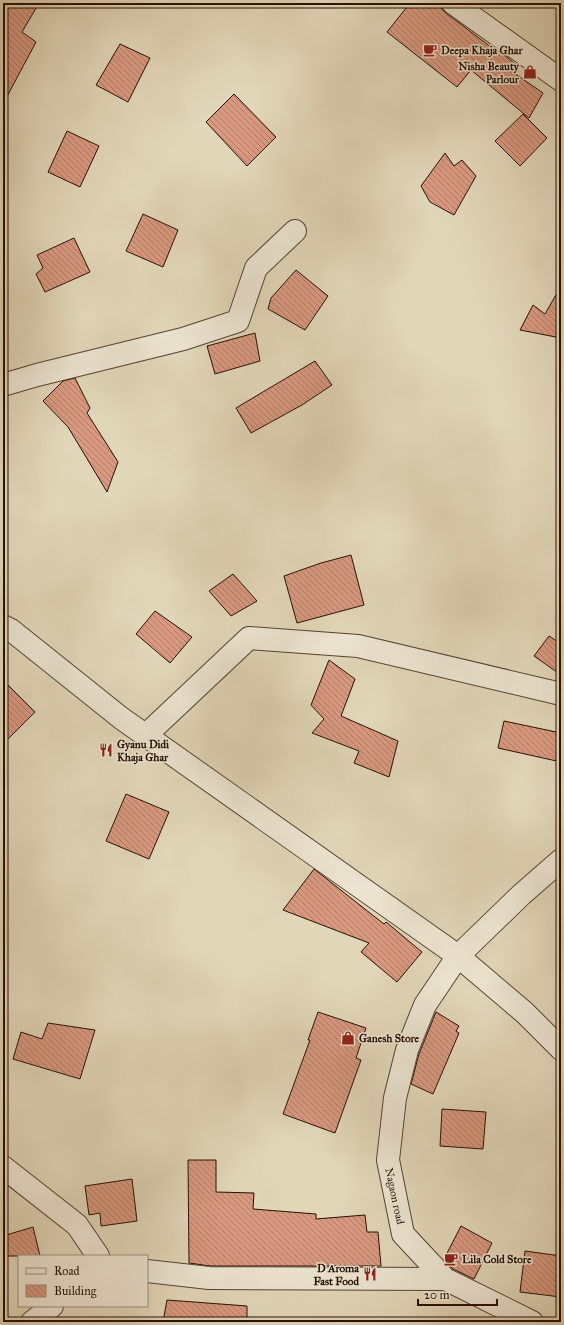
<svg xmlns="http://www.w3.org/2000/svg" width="564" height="1325" font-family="'IM FELL Great Primer',serif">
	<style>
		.building { fill: url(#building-back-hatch); stroke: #281003 }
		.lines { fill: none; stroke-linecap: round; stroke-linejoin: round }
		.minor-casing { stroke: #564230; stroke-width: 24 }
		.minor { stroke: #ece4d1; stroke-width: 22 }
		.labels { text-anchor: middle; stroke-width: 3; stroke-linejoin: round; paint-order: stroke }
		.poi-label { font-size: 11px; font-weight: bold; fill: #281003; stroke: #ece4d1; text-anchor: start }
		.street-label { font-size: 11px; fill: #281003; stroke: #ece4d1 }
	</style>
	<defs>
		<pattern id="building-back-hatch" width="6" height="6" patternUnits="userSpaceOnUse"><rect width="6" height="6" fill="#d99980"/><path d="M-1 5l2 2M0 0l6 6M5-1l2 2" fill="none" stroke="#b07b67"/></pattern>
	</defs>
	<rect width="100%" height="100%" fill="#e1d6b8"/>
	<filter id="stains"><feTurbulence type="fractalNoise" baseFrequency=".005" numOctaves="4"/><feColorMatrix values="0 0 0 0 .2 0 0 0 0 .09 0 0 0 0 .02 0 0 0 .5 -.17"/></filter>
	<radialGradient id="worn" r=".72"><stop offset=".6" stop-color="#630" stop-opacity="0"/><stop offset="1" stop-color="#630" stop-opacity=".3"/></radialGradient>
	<path class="building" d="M3 3H39L22 32 36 42 3 104Z
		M410 3H436L446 13 496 51 497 50 508 58 516 65 511 71 543 93 529 118 471 70 457 87 387 32Z
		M120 44 150 58 128 102 96 85Z
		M234 94 276 137 247 166 206 122Z
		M523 114 547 138 520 166 495 141Z
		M67 131 99 146 80 187 48 172Z
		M445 153 454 166 462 160 476 176 454 215 430 202 421 186Z
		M143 214 178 230 163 267 126 251Z
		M74 238 90 272 45 292 36 274 43 268 37 255Z
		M296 270 328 296 305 330 268 309 271 298Z
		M561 286V338L520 330 533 305 545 314Z
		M255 333 260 361 215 374 207 346Z
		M315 361 332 385 302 405 251 433 236 408Z
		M75 378 90 408 87 413 118 462 107 492 68 427 43 401 63 381Z
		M351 555 364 605 297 623 284 576 321 563Z
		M233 574 257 601 231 616 209 591Z
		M155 611 192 637 170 663 136 634Z
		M549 636 561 644V675L534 656Z
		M329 660 355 679 341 716 398 741 389 777 354 763 359 751 312 733 324 719 311 705Z
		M3 680 35 712 3 744Z
		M504 721 561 733V762L498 748Z
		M126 794 169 812 149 859 106 841Z
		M314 869 384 924 386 922 422 952 397 982 361 952 369 943 283 910Z
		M318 1012 366 1028 356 1058 361 1060 335 1133 283 1114 310 1040H308Z
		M436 1012 459 1026 456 1031 459 1033 433 1094 411 1084 419 1054Z
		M48 1023 95 1030 80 1079 13 1059 21 1032 42 1039Z
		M442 1109 486 1112 483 1149 440 1146Z
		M188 1160H216V1192L254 1193 253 1209 316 1214V1219L365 1215 367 1232H378L381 1266H210L189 1263Z
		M132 1179 137 1221 101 1226 100 1213 89 1215 85 1186Z
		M461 1226 492 1243 474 1279 453 1269 444 1259Z
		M33 1227 40 1256H3V1236Z
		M525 1251 561 1256V1297L520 1292Z
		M167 1300 247 1306V1322H163Z"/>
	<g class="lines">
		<g class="minor-casing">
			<path id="minor" d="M453 3 561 80
				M3 385 37 375 183 339 238 321 256 268 295 231
				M3 626 11 630 121 718 458 956 525 1013 561 1049
				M146 735 249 638 358 646 561 694
				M3 1167 77 1225 98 1256
				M147 1271 209 1278 445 1279 403 1234 388 1160 395 1098 407 1050 425 1005 458 956 521 895 561 860
				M445 1279 532 1322
				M32 1322 52 1306"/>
		</g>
		<use href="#minor" class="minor"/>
	</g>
	<defs>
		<g id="cafe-bare" transform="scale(1.08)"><path d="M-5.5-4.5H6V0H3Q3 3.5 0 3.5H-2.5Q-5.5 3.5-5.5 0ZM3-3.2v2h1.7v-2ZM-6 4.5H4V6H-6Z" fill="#8f2418" stroke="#ece4d1" stroke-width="2.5" paint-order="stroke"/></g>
		<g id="shop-bare" transform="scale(1.08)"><path d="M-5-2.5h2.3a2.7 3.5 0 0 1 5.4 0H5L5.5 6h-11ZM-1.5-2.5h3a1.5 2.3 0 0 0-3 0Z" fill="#8f2418" stroke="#ece4d1" stroke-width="2.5" paint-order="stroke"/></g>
		<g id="restaurant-bare" transform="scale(1.08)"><path d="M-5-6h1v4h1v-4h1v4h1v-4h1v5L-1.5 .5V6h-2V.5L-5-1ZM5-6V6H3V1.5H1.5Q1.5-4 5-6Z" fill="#8f2418" stroke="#ece4d1" stroke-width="2.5" paint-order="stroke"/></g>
	</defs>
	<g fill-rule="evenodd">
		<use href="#cafe-bare" x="430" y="50"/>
		<use href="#shop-bare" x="530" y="72"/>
		<use href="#restaurant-bare" x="106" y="750"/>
		<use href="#shop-bare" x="348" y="1038"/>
		<use href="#cafe-bare" x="451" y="1259"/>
		<use href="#restaurant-bare" x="370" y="1274"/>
	</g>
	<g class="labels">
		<g class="poi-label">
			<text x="441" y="54">Deepa Khaja Ghar</text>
			<text x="519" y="70" text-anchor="end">Nisha Beauty<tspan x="519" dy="13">Parlour</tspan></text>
			<text x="117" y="748">Gyanu Didi<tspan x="117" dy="13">Khaja Ghar</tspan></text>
			<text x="359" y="1042">Ganesh Store</text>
			<text x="462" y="1263">Lila Cold Store</text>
			<text x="359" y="1272" text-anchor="end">D Aroma<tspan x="359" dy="13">Fast Food</tspan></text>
		</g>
		<g class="street-label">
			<text transform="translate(395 1196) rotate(78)" y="4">Nagaon road</text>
		</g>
	</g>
	<rect width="564" height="1325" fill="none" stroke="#e1d6b8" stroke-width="16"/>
	<rect x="4" y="4" width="556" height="1317" fill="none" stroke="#281003" stroke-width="2"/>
	<rect x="8" y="8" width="548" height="1309" fill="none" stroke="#281003"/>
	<rect x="18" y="1255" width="130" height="52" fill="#ece4d1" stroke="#9e8f7f"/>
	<rect x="26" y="1268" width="20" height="6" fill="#ece4d1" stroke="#9e8f7f"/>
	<text x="54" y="1275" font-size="12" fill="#281003">Road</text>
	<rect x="26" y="1285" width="20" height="12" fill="url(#building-back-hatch)" stroke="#9e8f7f"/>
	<text x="54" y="1295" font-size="12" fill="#281003">Building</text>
	<path d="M418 1299v6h79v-6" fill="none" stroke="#281003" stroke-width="2"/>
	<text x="424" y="1299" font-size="12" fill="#281003" stroke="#ece4d1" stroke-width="3" paint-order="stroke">20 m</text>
	<rect width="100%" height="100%" filter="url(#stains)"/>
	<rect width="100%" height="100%" fill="url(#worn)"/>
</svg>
